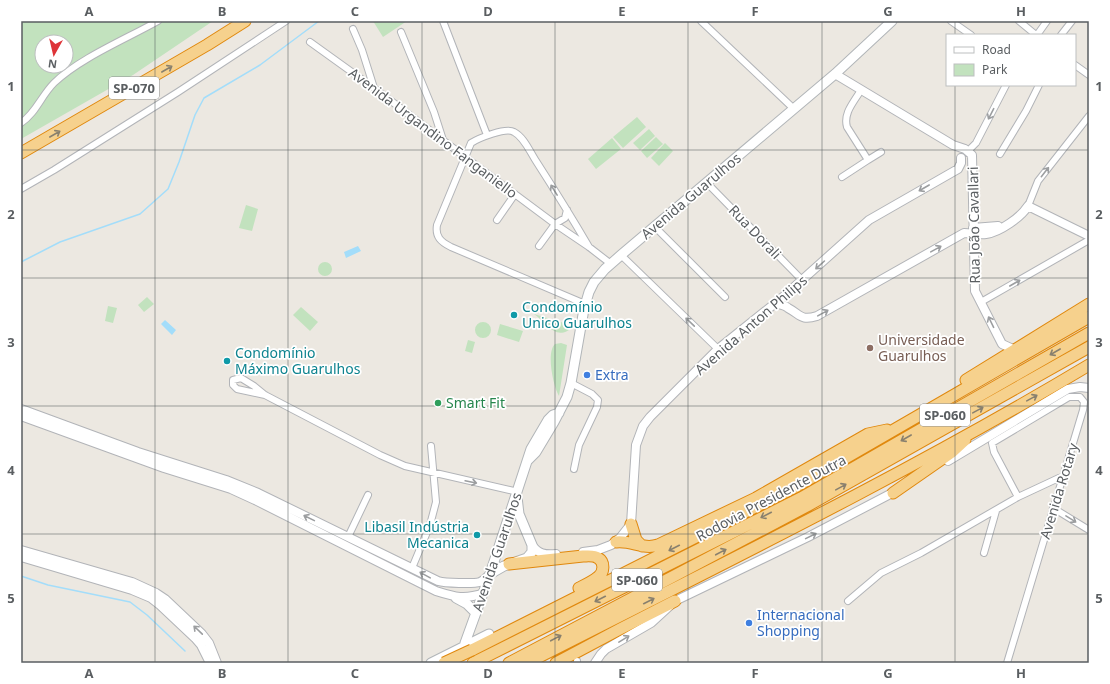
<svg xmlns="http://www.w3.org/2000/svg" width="1110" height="684" font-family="'Noto Sans',sans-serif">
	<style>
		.green { fill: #c2e2be; fill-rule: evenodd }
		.water { fill: #a3ddfa }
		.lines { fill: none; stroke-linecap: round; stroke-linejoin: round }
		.stream { stroke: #a3ddfa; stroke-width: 1.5 }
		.minor-casing { stroke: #b2b4b8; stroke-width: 8 }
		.tertiary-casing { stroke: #b2b4b8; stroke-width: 10 }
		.secondary-casing { stroke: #b1b5b8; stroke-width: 11 }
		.motorway-casing { stroke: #e0880d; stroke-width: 13 }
		.minor { stroke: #fff; stroke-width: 6 }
		.tertiary { stroke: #fff; stroke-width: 8 }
		.secondary { stroke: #fff; stroke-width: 9 }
		.motorway { stroke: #f6d18d; stroke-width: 11 }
		.motorway-bridge-casing { stroke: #e0880d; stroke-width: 13; stroke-linecap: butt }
		.motorway-bridge { stroke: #f6d18d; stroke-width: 11 }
		.oneway { stroke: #89806e }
		.oneway2 { stroke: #9c9ea0 }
		.grid { fill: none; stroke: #5a5e61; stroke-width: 1; stroke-opacity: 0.55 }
		.culture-dot { fill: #0f9aa8; stroke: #fff; stroke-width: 1.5 }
		.education-dot { fill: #8d6e63; stroke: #fff; stroke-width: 1.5 }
		.shop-dot { fill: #3f7fe0; stroke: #fff; stroke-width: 1.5 }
		.leisure-dot { fill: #2e9e5b; stroke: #fff; stroke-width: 1.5 }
		.labels { text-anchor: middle; stroke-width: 3.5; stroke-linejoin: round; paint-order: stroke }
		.shield { fill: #fff; stroke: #8c8e90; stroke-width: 1 }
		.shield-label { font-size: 13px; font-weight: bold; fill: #5a5e61 }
		.street-label { font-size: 14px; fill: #5a5e61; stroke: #fff }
		.culture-label { font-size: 14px; fill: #0d838f; stroke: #fff; text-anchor: start }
		.education-label { font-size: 14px; fill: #785e54; stroke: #fff; text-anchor: start }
		.shop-label { font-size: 14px; fill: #366cbe; stroke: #fff; text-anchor: start }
		.leisure-label { font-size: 14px; fill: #27864d; stroke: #fff; text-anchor: start }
		.neatline { fill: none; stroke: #5a5e61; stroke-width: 1.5 }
		.grid-label { font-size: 13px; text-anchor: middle; font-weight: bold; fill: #5a5e61 }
	</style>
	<rect width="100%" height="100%" fill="#ece8e1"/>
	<path class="green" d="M21 21H213L133 75 21 139ZM42 42H66V66H42Z
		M373 21H407L383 37Z
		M637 117 646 127 623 148 613 137Z
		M649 129 655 136 640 150 633 143Z
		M656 137 663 144 647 158 641 151Z
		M612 138 621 149 596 169 588 159Z
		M665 143 673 151 659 166 651 158Z
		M246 205 258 209 252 231 239 228Z
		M318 269a7 7 0 1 1 14 0a7 7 0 1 1-14 0Z
		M147 297 154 304 144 312 138 305Z
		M108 306 117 308 113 323 105 321Z
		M301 307 318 322 310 331 293 315Z
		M534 314 574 326C556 343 548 324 534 314Z
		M475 330a8 8 0 1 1 16 0a8 8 0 1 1-16 0Z
		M500 324 523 331 519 342 497 335Z
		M468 340 475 342 472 353 465 351Z
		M561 343 567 345 559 396C553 386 546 352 555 344Z"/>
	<path class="water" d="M358 246 361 251 346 258 344 252Z
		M165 320 176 330 172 335 161 324Z"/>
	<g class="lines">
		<path class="stream" d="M21 262 60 242 140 214 168 189 179 162 195 115 204 98 260 65 319 21
			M21 576 48 585 130 602 147 615 185 651"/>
		<g class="minor-casing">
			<path id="minor" d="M443 21 487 135
				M701 21 794 109
				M951 21 971 35
				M1019 21 1036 35
				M353 29 362 50 374 88
				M401 32 434 112 443 140
				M1037 35 1047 21
				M1061 35 1072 21
				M310 42 374 88 465 157 555 224 589 247 611 264
				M1075 65 1089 75
				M21 123C36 113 41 96 54 83 80 58 126 39 158 21
				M968 151 976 143 1006 85
				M1000 154 1026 111 1039 85
				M868 160 881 152
				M842 177 868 160 847 127C843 113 854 102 861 90
				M707 183 803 281
				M21 189 54 170 178 92 286 21
				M1028 206 1038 181 1089 116
				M497 220 515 194
				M655 227 725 297
				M539 246 555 224 565 218 567 210
				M621 255 718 349
				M981 302 1089 240
				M585 304 451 247C441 242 435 237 437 225L471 143C479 138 506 127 514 132 524 137 530 152 536 161 554 189 572 218 589 247
				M571 383 592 394 598 400 597 407 579 445 574 469
				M265 395 237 389 233 385V380L241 378 254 386 265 395 380 455 405 466 518 492
				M1053 508 1089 530
				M348 537 368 495
				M984 553 996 511
				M412 568 430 525 436 502 431 446
				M848 601 881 573 921 553 1018 497 1063 476
				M577 661V663
				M1007 663 1083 410 1084 402 1080 397H1069L992 443 994 452 1018 497"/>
		</g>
		<g class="tertiary-casing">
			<path id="tertiary" d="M835 74 953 145 965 149 972 155 975 291 1002 344 1015 350
				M973 228 998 226
				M776 303C780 305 785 305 788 308 801 315 801 321 817 316L964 233C971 233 979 235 986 234 1000 232 1021 217 1028 206L1089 236
				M21 409 138 452 226 480 258 493 438 581C445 583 473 584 480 582 484 580 487 577 490 574
				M21 416 164 468 231 489 255 500 436 591C455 597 464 600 484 593
				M948 461 1068 389 1080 387 1089 388
				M532 545C538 554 545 555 556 554
				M21 550 132 582 156 593 165 599 202 634 209 643 217 663
				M583 552 598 550 611 545 620 538 631 524 636 445 643 426 650 417 718 349 783 297 869 220 958 169 961 163V158
				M21 557 132 590 151 598 160 605 195 638 201 645 210 663
				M595 663 601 654 606 649 651 623 675 601 808 537 896 491"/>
		</g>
		<g class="secondary-casing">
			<path id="secondary" d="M528 460 536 452 554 422 567 397 571 383 584 309 589 292 594 282 605 269 621 255 835 74 892 21
				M490 574 504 566 527 558 532 552V545L519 514 517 497
				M456 598 467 604 476 613
				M465 643 490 574 531 449 548 420 553 415 559 413
				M431 663 489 634"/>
		</g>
		<g class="motorway-casing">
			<path id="motorway" d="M21 153 207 45 245 21
				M966 380 1089 304
				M893 493 952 452 965 440
				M631 524 636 540 642 546
				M616 542C632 540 643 550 658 545L756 498 868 434 887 430
				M509 564 583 556C588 556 594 555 598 558 605 562 604 573 598 577 592 582 585 585 579 588
				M472 650 797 486 1089 317
				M473 663 801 498 1089 333
				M509 663 807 506 1089 347
				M527 663C716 567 907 474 1089 365
				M556 663 620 629 675 601"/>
		</g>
		<use href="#minor" class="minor"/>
		<use href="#tertiary" class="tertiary"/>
		<use href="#secondary" class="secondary"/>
		<use href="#motorway" class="motorway"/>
		<g class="motorway-bridge-casing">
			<path id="motorway-bridge" d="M444 663 472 650"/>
		</g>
		<use href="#motorway-bridge" class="motorway-bridge"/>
	</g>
	<defs><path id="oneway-shaft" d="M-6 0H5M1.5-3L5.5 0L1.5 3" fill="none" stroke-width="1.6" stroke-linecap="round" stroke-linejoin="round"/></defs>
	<g class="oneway">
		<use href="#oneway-shaft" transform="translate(167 69) rotate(-30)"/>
		<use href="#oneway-shaft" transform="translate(55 134) rotate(-30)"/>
		<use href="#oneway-shaft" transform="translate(1055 352) rotate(150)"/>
		<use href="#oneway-shaft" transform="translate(1032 398) rotate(-29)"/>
		<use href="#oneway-shaft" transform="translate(978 410) rotate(-29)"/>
		<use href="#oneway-shaft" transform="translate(906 438) rotate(150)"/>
		<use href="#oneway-shaft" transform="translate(841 487) rotate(-29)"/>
		<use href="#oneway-shaft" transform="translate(766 515) rotate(153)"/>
		<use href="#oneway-shaft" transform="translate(674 548) rotate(153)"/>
		<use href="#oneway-shaft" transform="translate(721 552) rotate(-28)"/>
		<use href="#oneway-shaft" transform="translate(600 599) rotate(153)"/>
		<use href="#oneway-shaft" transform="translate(649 601) rotate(-27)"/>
		<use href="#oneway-shaft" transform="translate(556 638) rotate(-28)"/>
	</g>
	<g class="oneway2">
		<use href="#oneway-shaft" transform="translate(991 114) rotate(117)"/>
		<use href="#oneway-shaft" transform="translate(1045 172) rotate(-52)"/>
		<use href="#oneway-shaft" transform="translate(924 188) rotate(150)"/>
		<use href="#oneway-shaft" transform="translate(554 190) rotate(-122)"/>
		<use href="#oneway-shaft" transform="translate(936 249) rotate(-29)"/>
		<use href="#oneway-shaft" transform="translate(820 265) rotate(138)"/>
		<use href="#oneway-shaft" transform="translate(1015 283) rotate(-30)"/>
		<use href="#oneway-shaft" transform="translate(823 313) rotate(-29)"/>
		<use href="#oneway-shaft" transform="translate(690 322) rotate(-136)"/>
		<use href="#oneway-shaft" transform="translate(991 322) rotate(-116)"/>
		<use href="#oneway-shaft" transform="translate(471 482) rotate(12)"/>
		<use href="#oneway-shaft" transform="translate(309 518) rotate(-154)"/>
		<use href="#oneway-shaft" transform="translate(1071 519) rotate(32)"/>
		<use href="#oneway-shaft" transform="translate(811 536) rotate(-26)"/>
		<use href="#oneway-shaft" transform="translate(425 575) rotate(-151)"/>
		<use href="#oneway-shaft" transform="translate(198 630) rotate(-136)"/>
		<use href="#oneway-shaft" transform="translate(624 639) rotate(-31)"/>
	</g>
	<path class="grid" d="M155 21V663M288 21V663M422 21V663M555 21V663M688 21V663M822 21V663M955 21V35M955 85V663M21 150H1089M21 278H1089M21 406H1089M21 534H1089"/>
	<g class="culture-dot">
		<circle cx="514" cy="315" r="4"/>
		<circle cx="227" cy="361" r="4"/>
		<circle cx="477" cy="535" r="4"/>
	</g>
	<circle class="education-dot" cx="870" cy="348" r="4"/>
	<g class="shop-dot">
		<circle cx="587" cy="375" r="4"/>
		<circle cx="749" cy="623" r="4"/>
	</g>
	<circle class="leisure-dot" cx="438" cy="403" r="4"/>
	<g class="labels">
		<g class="shield">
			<rect x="109" y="77" width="50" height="22" rx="3"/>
			<rect x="920" y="404" width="50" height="22" rx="3"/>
			<rect x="612" y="569" width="50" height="22" rx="3"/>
		</g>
		<g class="shield-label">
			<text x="134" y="93">SP-070</text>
			<text x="945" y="420">SP-060</text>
			<text x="637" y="585">SP-060</text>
		</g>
		<g class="street-label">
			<text transform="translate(433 133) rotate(37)" y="5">Avenida Urgandino Fanganiello</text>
			<text transform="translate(691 196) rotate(-40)" y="5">Avenida Guarulhos</text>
			<text transform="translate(974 225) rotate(-91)" y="5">Rua João Cavallari</text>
			<text transform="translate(755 232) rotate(46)" y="5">Rua Dorali</text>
			<text transform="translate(751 325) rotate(-41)" y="5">Avenida Anton Philips</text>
			<text transform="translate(1059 491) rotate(-73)" y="5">Avenida Rotary</text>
			<text transform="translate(771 498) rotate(-28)" y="5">Rodovia Presidente Dutra</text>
			<text transform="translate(497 552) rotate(-71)" y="5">Avenida Guarulhos</text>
		</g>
		<g class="culture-label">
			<text x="522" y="312">Condomínio<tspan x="522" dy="16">Unico Guarulhos</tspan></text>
			<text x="235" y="358">Condomínio<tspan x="235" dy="16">Máximo Guarulhos</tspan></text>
			<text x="469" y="532" text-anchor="end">Libasil Indústria<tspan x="469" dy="16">Mecanica</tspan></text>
		</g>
		<g class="education-label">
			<text x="878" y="345">Universidade<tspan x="878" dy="16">Guarulhos</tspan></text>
		</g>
		<g class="shop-label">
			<text x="595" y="380">Extra</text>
			<text x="757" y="620">Internacional<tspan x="757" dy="16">Shopping</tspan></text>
		</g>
		<g class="leisure-label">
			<text x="446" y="408">Smart Fit</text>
		</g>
	</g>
	<rect width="1110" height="684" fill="none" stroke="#ffffff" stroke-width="44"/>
	<rect x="946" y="34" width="130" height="52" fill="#ffffff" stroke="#bdbfc0"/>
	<rect x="954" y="47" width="20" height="6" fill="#ffffff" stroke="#bdbfc0"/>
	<text x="982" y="54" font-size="12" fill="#5a5e61">Road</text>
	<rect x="954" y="64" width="20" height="12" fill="#c2e2be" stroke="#bdbfc0"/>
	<text x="982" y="74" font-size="12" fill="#5a5e61">Park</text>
	<g transform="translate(54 54) rotate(188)"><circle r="19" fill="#ffffff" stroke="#bdbfc0"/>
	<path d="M0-3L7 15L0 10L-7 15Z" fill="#de3438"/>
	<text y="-6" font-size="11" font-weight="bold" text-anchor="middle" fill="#5a5e61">N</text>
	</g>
	<rect x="22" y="22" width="1066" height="640" class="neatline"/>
	<g class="grid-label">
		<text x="89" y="16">A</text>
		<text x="222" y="16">B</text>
		<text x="355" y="16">C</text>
		<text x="488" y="16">D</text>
		<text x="622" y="16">E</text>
		<text x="755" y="16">F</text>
		<text x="888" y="16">G</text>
		<text x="1021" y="16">H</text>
		<text x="11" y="91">1</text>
		<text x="1099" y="91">1</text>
		<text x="11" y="219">2</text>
		<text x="1099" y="219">2</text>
		<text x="11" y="347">3</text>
		<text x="1099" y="347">3</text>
		<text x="11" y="475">4</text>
		<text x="1099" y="475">4</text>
		<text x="11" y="603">5</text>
		<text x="1099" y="603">5</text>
		<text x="89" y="678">A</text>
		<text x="222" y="678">B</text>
		<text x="355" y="678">C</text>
		<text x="488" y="678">D</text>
		<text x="622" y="678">E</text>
		<text x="755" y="678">F</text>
		<text x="888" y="678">G</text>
		<text x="1021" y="678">H</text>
	</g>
</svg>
